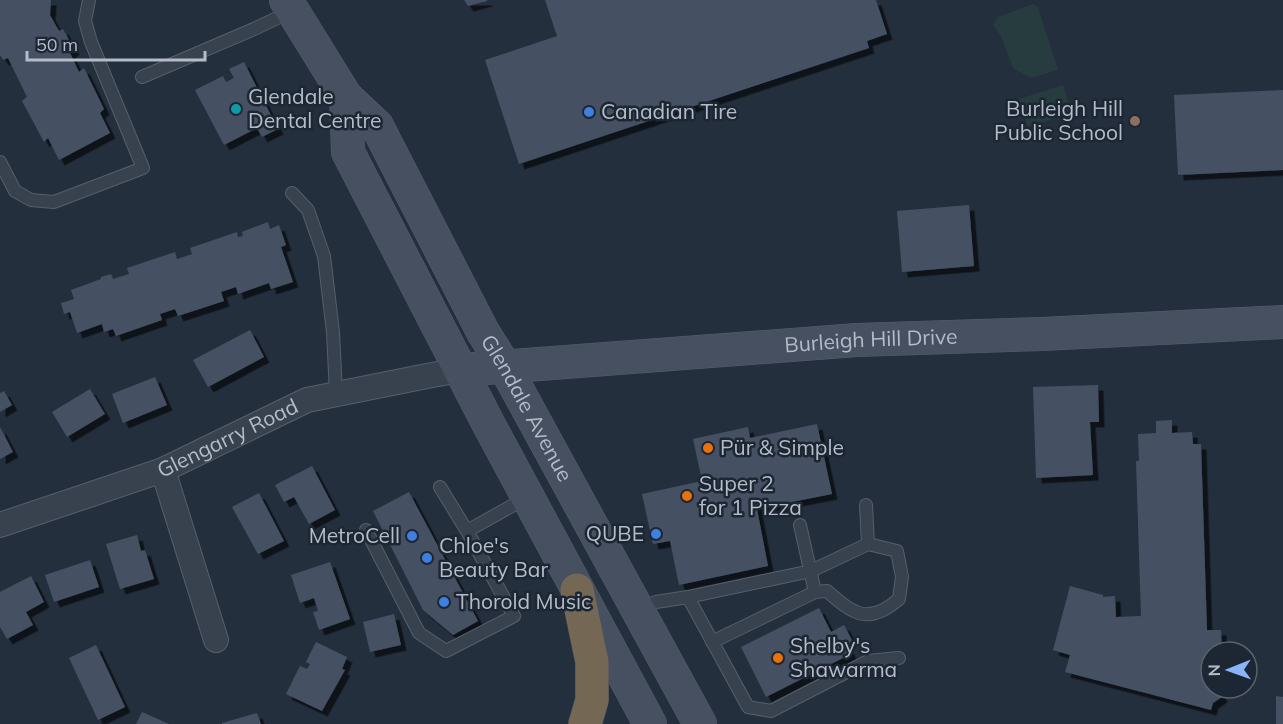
<svg xmlns="http://www.w3.org/2000/svg" width="1283" height="724" font-family="Mulish,sans-serif">
	<style>
		.green { fill: #263c3f }
		.building { fill: #455162; filter: url(#shadow) }
		.lines { fill: none; stroke-linecap: round; stroke-linejoin: round }
		.lane-casing { stroke: #565f6c; stroke-width: 14 }
		.street-casing { stroke: #565f6c; stroke-width: 26 }
		.secondary-casing { stroke: #565f6c; stroke-width: 34 }
		.highway-casing { stroke: #434c59; stroke-width: 34 }
		.lane { stroke: #38414e; stroke-width: 12 }
		.street { stroke: #38414e; stroke-width: 24 }
		.secondary { stroke: #465061; stroke-width: 33 }
		.highway { stroke: #746855; stroke-width: 33 }
		.culture-dot { fill: #0f9aa8; stroke: #1d2633; stroke-width: 2 }
		.shop-dot { fill: #3f7fe0; stroke: #1d2633; stroke-width: 2 }
		.education-dot { fill: #8d6e63; stroke: #1d2633; stroke-width: 2 }
		.food-dot { fill: #e8710a; stroke: #1d2633; stroke-width: 2 }
		.labels { text-anchor: middle; stroke-width: 5; stroke-linejoin: round; paint-order: stroke }
		.poi-label { font-size: 21px; fill: #b4bcc9; stroke: #1d2633; text-anchor: start }
		.street-label { font-size: 21px; fill: #b4bcc9; stroke: #1d2633 }
	</style>
	<defs>
		<filter id="shadow"><feDropShadow dx="5.5" dy="5.5" stdDeviation="0" flood-color="#0009"/></filter>
	</defs>
	<rect width="100%" height="100%" fill="#242f3e"/>
	<path class="green" d="M1033 4 1038 7 1058 70 1031 78 1013 68 1001 36 993 25 998 17Z
		M1063 85 1072 113 1028 127 1019 99Z"/>
	<path class="building" d="M0 0H51L50 15 59 31 63 29 74 49 70 53 79 72 84 68 104 109 100 113 110 133 59 160 48 138 44 142 22 101 27 97 8 58 3 60 0 55Z
		M464 0H487V1L468 6Z
		M545 0H876L887 34 867 41 869 48 519 164 485 60 557 36Z
		M244 62 278 129 262 137 257 128 224 145 195 90 223 76 226 82 234 78 229 69Z
		M1283 90V170L1178 175 1174 95Z
		M969 205 974 266 902 272 897 211Z
		M268 222 270 229 279 225 286 245 281 247 293 282 271 289 269 283 238 294 236 287 221 292 224 301 178 316 175 309 160 314 162 320 116 336 113 329 104 332 102 324 77 333 70 312 64 314 61 303 74 299 71 290 101 279V277L111 274 113 279 129 274 127 268 175 252 177 259 192 254 190 248 237 232 238 237 243 236 242 232Z
		M250 330 264 357 208 387 193 360Z
		M155 377 167 405 123 423 112 394Z
		M1098 385 1099 422H1090L1093 475 1036 478 1033 387Z
		M90 389 105 414 67 437 52 412Z
		M4 391 12 405 0 412V393Z
		M1172 420V433L1192 432 1193 444H1201L1207 630H1221L1222 652H1211V688H1217L1222 697 1213 703 1211 710 1065 672 1070 655 1053 650 1070 586 1103 595V597L1115 596 1116 617 1141 616 1136 461H1139L1138 434 1156 433V421Z
		M817 424 832 494 757 509 768 566 679 585 670 541 653 544 642 494 702 481 693 439 748 427 750 438Z
		M0 427 13 452 0 459Z
		M312 466 335 510 309 524 294 497 284 502 275 485Z
		M409 492 478 621 453 635 423 610 373 511Z
		M259 493 284 541 258 554 232 507Z
		M137 535 141 551 145 550 154 579 120 589 106 544Z
		M90 560 99 587 54 602 45 575Z
		M330 562 350 619 319 630 313 612 318 611 314 598 300 603 291 575Z
		M31 576 44 602 26 612 33 625 7 639 0 627V592Z
		M819 608 831 632 844 625 852 640 847 646 851 654 766 697 741 647Z
		M394 614 401 645 370 652 363 622Z
		M316 642 347 657 342 669 345 670 322 711 286 694 300 666 307 669 310 664 306 662Z
		M96 645 125 707 98 720 69 658Z
		M1276 696 1283 697V724H1276Z
		M142 712 169 724H136Z
		M257 713 261 724H222V723Z"/>
	<g class="lines">
		<g class="lane-casing">
			<path id="lane" d="M142 77 254 29 292 11
				M0 162 15 191 31 200 54 202 143 168 91 42 85 21 89 0
				M292 193 308 210 324 256 333 332 336 394
				M440 487 467 531 526 498
				M800 525 815 592
				M366 530 419 633 446 651 514 616 467 531
				M688 597 748 707 771 711 868 661 899 658
				M639 608 656 602 688 597 811 571 868 544 866 505
				M712 642 815 592 827 591C854 615 869 625 899 599L902 577 897 551 868 544"/>
		</g>
		<g class="street-casing">
			<g id="street">
				<path d="M163 470 216 640"/>
				<path id="s1" d="M0 525 163 470 307 400 427 376 460 370"/>
			</g>
		</g>
		<g class="secondary-casing">
			<g id="secondary">
				<path id="s2" d="M286 0 346 97 377 126 483 332 505 367 700 724"/>
				<path d="M346 97 348 152 489 425 650 724"/>
				<path id="s3" d="M460 370 857 340 1042 334 1283 322"/>
			</g>
		</g>
		<g class="highway-casing">
			<path id="highway" d="M577 590 592 662V700L585 724"/>
		</g>
		<use href="#lane" class="lane"/>
		<use href="#street" class="street"/>
		<use href="#secondary" class="secondary"/>
		<use href="#highway" class="highway"/>
	</g>
	<circle class="culture-dot" cx="236" cy="109" r="6"/>
	<g class="shop-dot">
		<circle cx="589" cy="112" r="6"/>
		<circle cx="656" cy="534" r="6"/>
		<circle cx="412" cy="536" r="6"/>
		<circle cx="427" cy="558" r="6"/>
		<circle cx="444" cy="602" r="6"/>
	</g>
	<circle class="education-dot" cx="1135" cy="121" r="6"/>
	<g class="food-dot">
		<circle cx="708" cy="448" r="6"/>
		<circle cx="687" cy="496" r="6"/>
		<circle cx="778" cy="658" r="6"/>
	</g>
	<g class="labels">
		<g class="poi-label">
			<text x="248" y="104">Glendale<tspan x="248" dy="24">Dental Centre</tspan></text>
			<text x="1123" y="116" text-anchor="end">Burleigh Hill<tspan x="1123" dy="24">Public School</tspan></text>
			<text x="601" y="119">Canadian Tire</text>
			<text x="720" y="455">Pür &amp; Simple</text>
			<text x="699" y="491">Super 2<tspan x="699" dy="24">for 1 Pizza</tspan></text>
			<text x="644" y="541" text-anchor="end">QUBE</text>
			<text x="400" y="543" text-anchor="end">MetroCell</text>
			<text x="439" y="553">Chloe's<tspan x="439" dy="24">Beauty Bar</tspan></text>
			<text x="456" y="609">Thorold Music</text>
			<text x="790" y="653">Shelby's<tspan x="790" dy="24">Shawarma</tspan></text>
		</g>
		<g class="street-label">
			<text dy="7" stroke="none"><textPath href="#s3" startOffset="412">Burleigh Hill Drive</textPath></text>
			<text dy="7" stroke="none"><textPath href="#s2" startOffset="476">Glendale Avenue</textPath></text>
			<text dy="7" stroke="none"><textPath href="#s1" startOffset="244">Glengarry Road</textPath></text>
		</g>
	</g>
	<g transform="translate(1229 670) rotate(269)"><circle r="28" fill="#1d2633" stroke="#59626f" stroke-width="1.5"/>
	<path d="M0-4.5L10 22L0 15L-10 22Z" fill="#8ab4f8"/>
	<text y="-9" font-size="16" font-weight="bold" text-anchor="middle" fill="#b4bcc9">N</text>
	</g>
	<path d="M27 51v9h178v-9" fill="none" stroke="#b4bcc9" stroke-width="3"/>
	<text x="36" y="51" font-size="18" fill="#b4bcc9" stroke="#1d2633" stroke-width="4.5" paint-order="stroke">50 m</text>
</svg>
